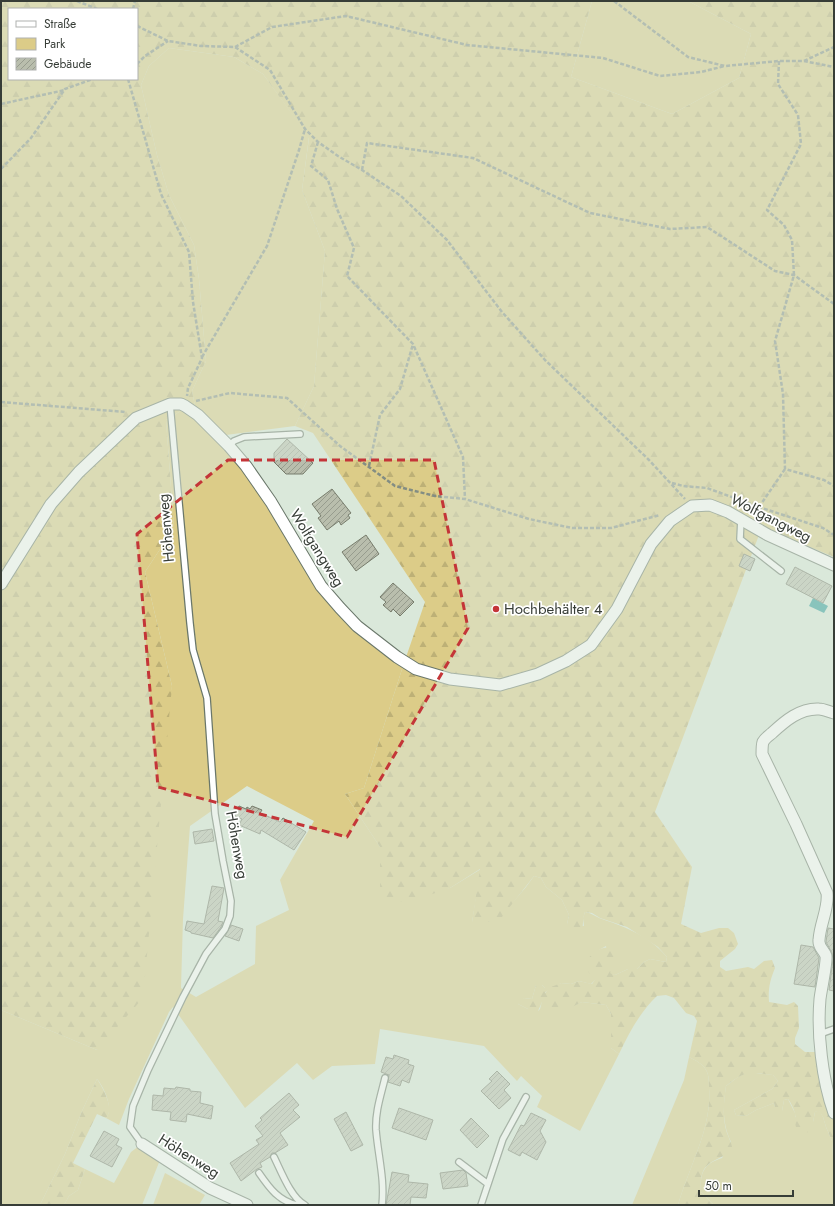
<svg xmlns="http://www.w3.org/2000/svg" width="835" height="1206" font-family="Jost,sans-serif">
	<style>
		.green { fill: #dccc88; fill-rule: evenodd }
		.forest { fill: url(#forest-firs); fill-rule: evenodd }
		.water { fill: #269a98 }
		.building { fill: url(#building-hatch); stroke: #777c6c }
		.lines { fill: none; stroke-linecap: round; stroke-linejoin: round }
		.lane-casing { stroke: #6a776a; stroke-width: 8 }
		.street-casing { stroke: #6a776a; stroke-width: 13 }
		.path { stroke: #838d83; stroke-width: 2.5; stroke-dasharray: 4 2; stroke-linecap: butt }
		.lane { stroke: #fff; stroke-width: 5.5 }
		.street { stroke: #fff; stroke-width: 11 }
		.marked { fill: none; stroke: #c43538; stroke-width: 3; stroke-dasharray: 8 5; stroke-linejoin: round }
		.poi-dot { fill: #c43538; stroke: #fff; stroke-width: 1.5 }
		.labels { text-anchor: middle; stroke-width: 3.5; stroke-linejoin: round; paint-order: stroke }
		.street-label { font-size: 15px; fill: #373d37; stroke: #fff }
		.poi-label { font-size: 15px; fill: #373d37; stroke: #fff; text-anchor: start }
	</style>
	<defs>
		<pattern id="forest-firs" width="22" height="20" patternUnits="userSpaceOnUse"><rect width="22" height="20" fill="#dccc88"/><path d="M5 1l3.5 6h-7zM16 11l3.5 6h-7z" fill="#bdb076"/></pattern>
		<pattern id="building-hatch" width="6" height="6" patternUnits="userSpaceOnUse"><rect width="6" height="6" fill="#b9bead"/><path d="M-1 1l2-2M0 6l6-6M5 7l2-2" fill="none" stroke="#979c8e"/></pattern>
	</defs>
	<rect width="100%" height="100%" fill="#dae8da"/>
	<path class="green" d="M592 1H688L751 34 739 78 672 114 571 77Z
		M169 48 234 57 263 74 309 137 302 190 325 251 314 386 295 426 226 435 195 406 192 391 206 361 199 279 194 245 169 195 157 155 141 85 149 66Z
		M184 409 208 430 247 473 303 567 403 666 364 788 345 794 380 847V895L450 888 481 869 472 922H489L514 901 526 887 534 876 541 878 546 887 562 900 569 915 567 924 584 926 583 918 585 912C592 913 596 917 602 919 628 928 649 936 667 957L666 962 650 959 644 962 637 969H628L615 975 610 974 606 946 599 950 597 978 591 984 579 981 571 984 561 983 544 993 545 988 542 985H536L532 999 524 998 518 1004 528 1009 538 1011 540 1009 542 1001 575 1005 582 1002 606 1005 611 1014V1048L619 1054 580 1131 537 1107 542 1096 521 1076 517 1081 484 1046 380 1029 375 1064 332 1066 313 1080 297 1063 245 1108 173 1007 169 1012 129 1099 119 1125 106 1118C114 1109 104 1087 97 1079L82 1111 65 1154 40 1205H1V1010L97 1050 172 686 145 572 174 528 166 420ZM247 786 314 821 280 880 289 910 256 926 255 964 196 997 181 988 183 919 190 826Z
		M689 1057C695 1060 703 1064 706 1070 709 1075 709 1082 709 1088 712 1129 689 1166 678 1205H632L684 1080Z
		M748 1072 773 1075 778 1081 772 1089 734 1110 736 1115 746 1116 756 1110 774 1103 775 1107 782 1111 784 1100 788 1099 795 1113V1117L813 1122 815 1112 819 1110 823 1117 826 1127 832 1141 834 1174V1205H714L701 1192C700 1173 703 1164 722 1158L731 1142C722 1123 723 1106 726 1086L738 1077Z
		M139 1146 160 1160 142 1205H64L69 1196 78 1190 85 1169 114 1183 131 1152Z
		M165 1173 205 1195 199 1205H153Z"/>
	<path class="forest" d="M1 1H592L571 77 672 114 739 78 751 34 688 1H834V557L762 527 655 812 692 867 681 924 701 933 719 928H728L734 933 738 944 735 949 720 961V967L726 971 748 967 754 969 764 961 772 960 775 968C770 980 768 989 769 1002L787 1005 794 1002 798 1006 799 1028 795 1038V1044L805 1052H821L834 1113V1174L832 1141 826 1127 823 1117 819 1111 815 1112 813 1122 807 1133C791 1128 797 1126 795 1114 794 1109 791 1103 788 1099L784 1100 782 1111 778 1116H774L772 1113 775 1107 774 1103 756 1110 746 1116 736 1115 734 1110 772 1089 778 1081 773 1075C748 1072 746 1070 726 1086 724 1102 722 1118 727 1133 730 1140 732 1145 733 1151 711 1164 699 1161 701 1192L714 1205H678C689 1166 712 1129 709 1088 709 1082 709 1075 706 1070 703 1064 695 1060 689 1057L697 1021 694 1016 686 1013 674 998 666 995 657 996C640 1012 629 1033 619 1054L611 1048V1014L606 1005 582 1002 560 1013C552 1011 546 1009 542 1002L538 1011 531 1014 528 1009 518 1004 519 1000 524 998 532 999 536 985H542L545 988V993L551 987 561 983 571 984 579 981 592 984 596 978 589 973 585 962C591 954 601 945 612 948 620 960 619 963 610 973L615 975 628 969H637L644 962 650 959 666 962 667 957 658 947 627 927 600 918 592 913 585 912C582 919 584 926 581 934L569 933 567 924 569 915 562 900 546 887 541 878 534 876 502 917 489 922H472L480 869 450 888 406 903 380 895V847L345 794 364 788 403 666 425 602 313 433 295 426 314 386 325 251 302 190 309 138 263 74 234 57 169 48 149 66 141 85 157 155 169 195 194 245 199 279 206 361 192 391 195 406 184 409 166 420 174 528 145 572 172 686 143 998 97 1050 1 1010ZM9 9H137V79H9Z
		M97 1079C103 1088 115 1109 106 1118L97 1114 73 1163 85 1169 78 1190 69 1196 64 1205H40L65 1154 82 1111Z"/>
	<path class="water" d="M813 598 828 606 824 613 809 606Z"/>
	<path class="building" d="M287 439 313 463 303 474H286L274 462V453Z
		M332 489 351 513 348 515 350 518 341 525 339 521 327 530 318 518 321 516 312 504Z
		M366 535 379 554 356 571 342 552Z
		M744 554 755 559 750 571 739 566Z
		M795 567 832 586 823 603 786 584Z
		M393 583 414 602 400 616 393 609 391 612 383 605 386 602 380 597Z
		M239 806 246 809 247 807 250 809 252 806 262 810 260 813 280 822 283 818 306 832 294 850 261 830 260 834 239 825 242 819 235 816Z
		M212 829 214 841 195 844 193 832Z
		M212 886 224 888 218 921 223 922 221 927 213 938 191 933V932L185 930 187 921 204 924Z
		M231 925 243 929 239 941 225 936Z
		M828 928 834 929V991L829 990 833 959 832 953 826 942Z
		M801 945 813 947 819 958 815 987 794 984Z
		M394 1055 409 1060 408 1064 414 1066 409 1083 402 1080 400 1086 388 1082 389 1075 381 1072 386 1057 393 1059Z
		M497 1071 510 1084 504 1090 511 1098 499 1109 481 1091 492 1081 489 1079Z
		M176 1087 190 1089V1091L201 1092 200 1103 213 1106 211 1119 187 1114 186 1122 170 1120 171 1112 152 1110 153 1095 163 1096 164 1088 175 1089Z
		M289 1093 299 1105 293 1110 300 1117 280 1133 288 1145 275 1153H272L270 1157 260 1163 262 1167 257 1169 241 1181 230 1163 259 1144 256 1140 263 1136 255 1126 262 1120 260 1118Z
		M399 1108 433 1120 426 1140 392 1128Z
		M346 1112 363 1145 351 1151 334 1119Z
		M531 1113 546 1120 540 1131 546 1142 537 1160 522 1152 520 1156 508 1150 521 1125 524 1126Z
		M471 1118 489 1136 477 1148 460 1130Z
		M104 1131 119 1139 116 1145 122 1148 112 1167 90 1156Z
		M463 1170 466 1173 468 1186 443 1189 440 1173Z
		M392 1172 409 1175 408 1182 428 1184 426 1198 411 1197 410 1205H386Z"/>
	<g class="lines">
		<g class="lane-casing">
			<path id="lane" d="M229 446 234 441 244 437 300 434
				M741 519 740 539 781 571
				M820 1034 834 1029
				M142 1144 130 1127 133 1106 148 1070 183 997 206 954 225 929 230 916 231 901 223 861 215 814 207 698 193 650 190 623 170 404
				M274 1157C281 1171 291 1198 305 1205
				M459 1162 488 1184
				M259 1173C270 1189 279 1201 297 1205
				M382 1205C385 1180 378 1155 376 1130 375 1112 381 1095 385 1078
				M481 1205 503 1139 526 1097"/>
		</g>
		<g class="street-casing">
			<path id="street" d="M1 584 51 504 79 472 136 418 170 404H181L185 406 198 415 229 446 246 466 271 502 321 586 340 608 357 626 397 657 416 669 450 679 500 685 538 674 566 661 591 645 617 609 651 544 670 521 692 506 710 505 728 512 768 535 834 565
				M834 713C829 712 824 709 819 709 800 708 785 721 772 733 770 735 765 738 763 742 762 745 762 750 762 754L796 824 827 893C829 908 820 923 819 940 818 947 824 950 826 956 827 963 821 990 820 999 817 1034 822 1079 834 1113
				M142 1144 210 1188 247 1205"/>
		</g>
		<path class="path" d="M77 1 97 9
			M614 1 688 57 725 66 779 61H804L834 67
			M133 9 135 1
			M137 26 168 41 201 46 235 47 270 70 305 129 318 142 338 156 362 170 401 196 447 240 502 312 545 360 649 460 685 499
			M235 47 272 27 346 16 467 45 603 58 660 76 701 72 725 66
			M779 61 778 84 798 115 801 144 767 210 784 225 792 240 794 275 775 341 783 394 785 469 824 480 834 486
			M804 61 834 47
			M137 64 145 56 168 41
			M128 79 161 194 189 252 193 302 202 358 188 388 187 396
			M1 104 65 90
			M318 142 311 166 328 180 337 209 354 248 347 276 413 344 463 457 465 499
			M1 169 31 138 65 89 93 79
			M362 170 367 143 473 158 590 213 670 229 707 227 775 271 794 275 834 304
			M202 357 267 246 299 150 305 129
			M196 401 230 393 287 398 340 446 395 486 435 496 465 499 529 519 572 528H611L660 515
			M1 402 126 412
			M369 466 380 415 400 389 413 344
			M672 483 683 486 707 488 759 507 823 528 834 535
			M743 507H756
			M759 507 785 469"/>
		<use href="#lane" class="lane"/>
		<use href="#street" class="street"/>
	</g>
	<path d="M0 0H835V1206H0ZM228 460H434L468 628 347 837 158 787 137 534Z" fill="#dae8da" fill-opacity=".55" fill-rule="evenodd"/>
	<path class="marked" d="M228 460H434L468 628 347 837 158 787 137 534Z"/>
	<circle class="poi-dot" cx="496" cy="609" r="4"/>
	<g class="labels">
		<g class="street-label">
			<text transform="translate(771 518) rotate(27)" y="5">Wolfgangweg</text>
			<text transform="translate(166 528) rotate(-95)" y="5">Höhenweg</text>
			<text transform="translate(317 548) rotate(58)" y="5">Wolfgangweg</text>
			<text transform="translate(237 845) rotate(80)" y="5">Höhenweg</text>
			<text transform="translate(189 1156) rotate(32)" y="5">Höhenweg</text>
		</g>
		<g class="poi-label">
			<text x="504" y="614">Hochbehälter 4</text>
		</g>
	</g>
	<rect width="835" height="1206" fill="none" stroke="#373d37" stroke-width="4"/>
	<rect x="8" y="8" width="130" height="72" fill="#ffffff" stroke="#afb1af"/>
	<rect x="16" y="21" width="20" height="6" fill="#ffffff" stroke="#afb1af"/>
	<text x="44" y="28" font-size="12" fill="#373d37">Straße</text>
	<rect x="16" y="38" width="20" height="12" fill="#dccc88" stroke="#afb1af"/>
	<text x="44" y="48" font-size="12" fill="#373d37">Park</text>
	<rect x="16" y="58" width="20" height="12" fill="url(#building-hatch)" stroke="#afb1af"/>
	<text x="44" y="68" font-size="12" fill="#373d37">Gebäude</text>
	<path d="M699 1190v6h94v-6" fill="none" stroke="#373d37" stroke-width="2"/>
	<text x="705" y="1190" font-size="12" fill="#373d37" stroke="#ffffff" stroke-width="3" paint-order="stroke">50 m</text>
</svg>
